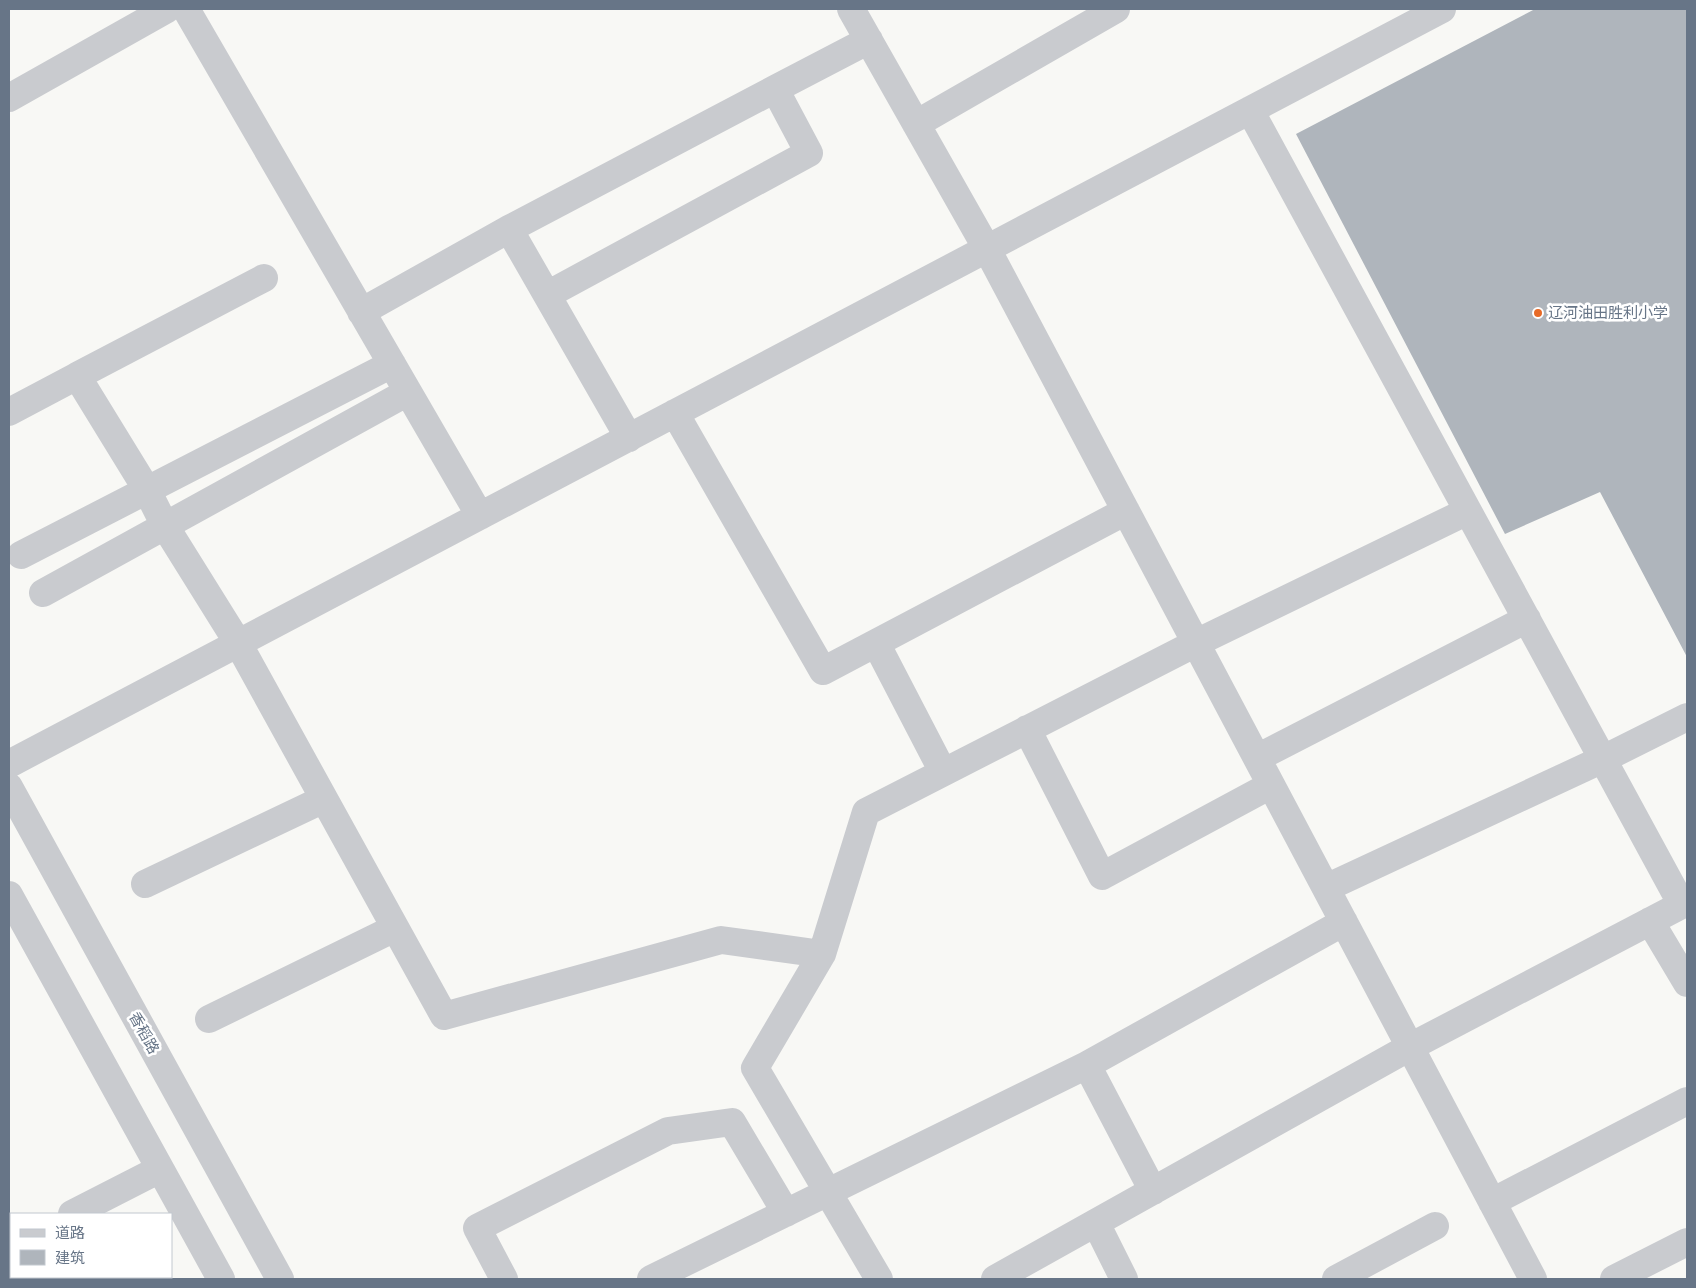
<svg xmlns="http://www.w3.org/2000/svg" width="1696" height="1288" font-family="'Nunito Sans','Noto Sans SC',sans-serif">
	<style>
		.building { fill: #afb5bc }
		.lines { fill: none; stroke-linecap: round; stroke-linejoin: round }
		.minor { stroke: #c9cbcf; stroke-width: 28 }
		.poi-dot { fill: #e76a27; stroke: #fff; stroke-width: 2 }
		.labels { text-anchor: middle; stroke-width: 5; stroke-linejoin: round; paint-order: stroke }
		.poi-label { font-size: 15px; fill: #677587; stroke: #fff; text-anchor: start }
		.street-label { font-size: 15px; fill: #677587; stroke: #fff }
	</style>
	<rect width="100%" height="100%" fill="#f8f8f5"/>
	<path class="building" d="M1535 9H1687V657L1600 492 1505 534 1296 134Z"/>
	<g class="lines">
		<path class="minor" d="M186 9 480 516
			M851 9 987 249 1533 1279
			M775 89 869 40
			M9 98 167 9
			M1250 110 1682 905
			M916 124 1116 9
			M509 229 629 438
			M264 278 77 376 147 490 165 526 238 643 444 1016 721 940 822 954
			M361 312 509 229 775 89 809 153 547 295
			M9 412 77 376
			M675 413 823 671 1126 511
			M21 555 392 364
			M43 593 408 392
			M876 643 943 772
			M1027 729 1102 876 1271 785
			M1257 758 1527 619
			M9 764 1442 9
			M9 787 280 1279
			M145 884 324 799
			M1326 888 1603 759 1687 717
			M9 895 221 1279
			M1650 921 1687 983
			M209 1019 395 928
			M1153 1191 1087 1065 1344 922
			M1492 1202 1687 1101
			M72 1214 160 1169
			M1096 1223 1124 1279
			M9 1247 11 1245
			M504 1279 477 1228 668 1131 732 1122 786 1213
			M651 1279 1087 1065
			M879 1279 755 1068 822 954 866 812 1196 643 1468 511
			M995 1279 1410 1047 1687 902
			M1336 1279 1435 1226
			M1614 1279 1687 1242"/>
	</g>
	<circle class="poi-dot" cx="1538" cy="313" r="5"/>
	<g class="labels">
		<g class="poi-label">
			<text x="1548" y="318">辽河油田胜利小学</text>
		</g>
		<g class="street-label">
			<text transform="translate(144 1033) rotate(61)" y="5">香稻路</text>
		</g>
	</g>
	<rect width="1696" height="1288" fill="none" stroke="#677587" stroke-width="20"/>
	<rect x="10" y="1213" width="162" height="65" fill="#ffffff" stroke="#c2c8cf"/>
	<rect x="20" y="1229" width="25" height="8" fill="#c9cbcf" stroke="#c2c8cf"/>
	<text x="55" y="1238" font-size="15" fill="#677587">道路</text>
	<rect x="20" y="1250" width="25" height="15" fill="#afb5bc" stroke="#c2c8cf"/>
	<text x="55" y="1263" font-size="15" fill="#677587">建筑</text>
</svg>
